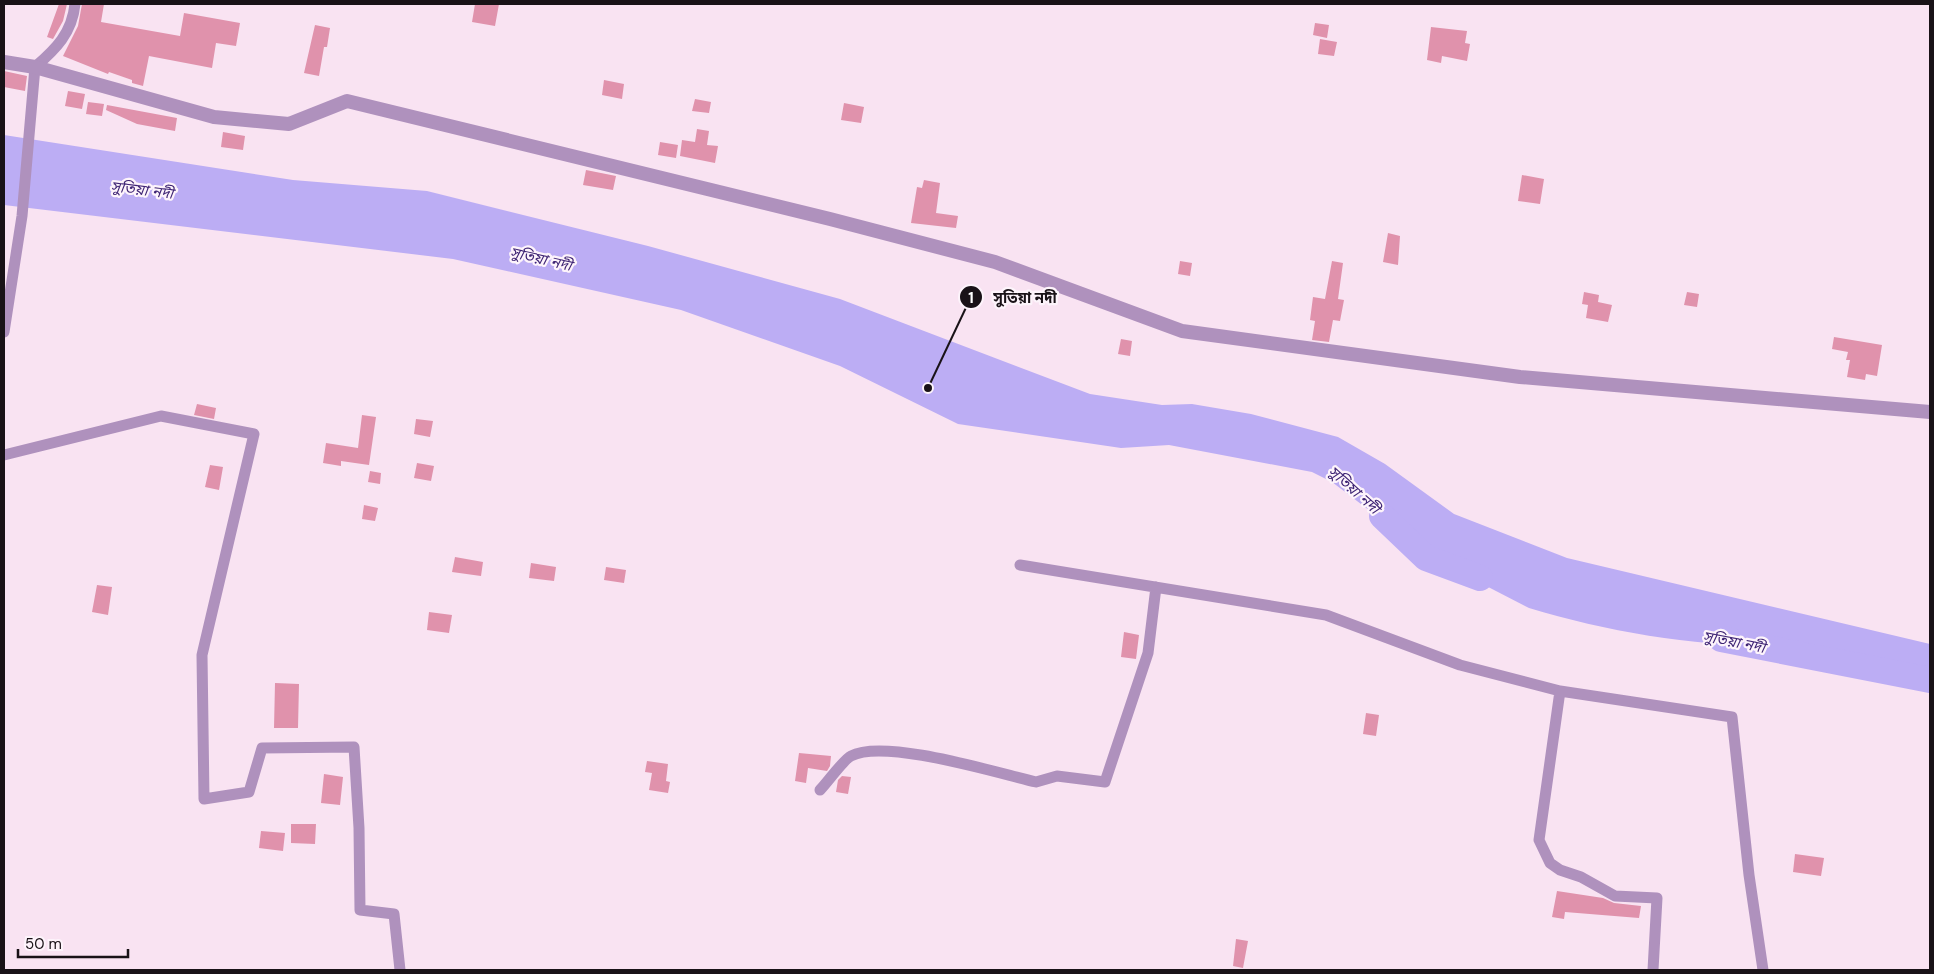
<svg xmlns="http://www.w3.org/2000/svg" width="1934" height="974" font-family="'DM Sans','Noto Sans Bengali',sans-serif">
	<style>
		.water { fill: #bcadf4 }
		.lines { fill: none; stroke-linecap: round; stroke-linejoin: round }
		.river { stroke: #bcadf4; stroke-width: 26 }
		.building { fill: #e092ac }
		.minor { stroke: #af91bd; stroke-width: 11 }
		.tertiary { stroke: #af91bd; stroke-width: 14 }
		.labels { text-anchor: middle; stroke-width: 4.5; stroke-linejoin: round; paint-order: stroke }
		.water-label { font-size: 15px; font-style: italic; fill: #3e2474; stroke: #fdf4fb }
		.leader { fill: none; stroke: #191217; stroke-width: 2 }
		.callout-dot { fill: #191217; stroke: #fdf4fb; stroke-width: 2 }
		.mark-label { font-size: 15px; text-anchor: middle; font-weight: bold; fill: #fff }
		.callout-label { font-size: 15px; text-anchor: middle; font-weight: bold; fill: #191217; stroke: #fdf4fb; stroke-width: 4.5; stroke-linejoin: round; paint-order: stroke }
	</style>
	<rect width="100%" height="100%" fill="#f9e3f2"/>
	<path class="water" d="M4 135 293 180 427 191 648 246 840 299 1090 394 1162 405 1192 404 1251 414 1338 437 1385 464 1454 514 1567 558 1930 644V677L1771 646C1692 646 1605 631 1529 608L1432 558 1332 482 1312 472 1169 445 1121 448 958 424 840 366 681 310 453 259 4 205Z"/>
	<g class="lines">
		<path class="river" d="M1382 516 1426 558 1480 578
			M1721 639 1930 680"/>
	</g>
	<path class="building" d="M59 4H67L63 21 53 39 47 37Z
		M82 4H104L101 22 180 36 184 13 240 23 236 46 216 43 212 68 149 56 143 86 132 83V80L109 72 108 74 63 56 78 26Z
		M475 4H499L495 26 472 22Z
		M1315 23 1329 25 1327 38 1313 35Z
		M315 25 330 28 327 47H324L319 76 304 73Z
		M1431 27 1467 31 1465 43 1470 44 1467 61 1442 56 1441 63 1427 60Z
		M1320 39 1337 42 1334 56 1318 54Z
		M4 71 27 76 25 91 4 87Z
		M604 80 624 84 622 99 602 95Z
		M68 91 85 94 82 109 65 106Z
		M695 99 711 102 709 113 692 111Z
		M88 102 104 104 102 116 86 114Z
		M844 103 864 107 861 123 841 120Z
		M107 105 177 118 175 131 137 124 106 110Z
		M697 129 709 131 707 145 718 146 715 163 680 156 682 140 695 142Z
		M223 132 245 136 243 150 221 147Z
		M660 142 678 145 676 158 658 155Z
		M586 170 616 176 613 190 583 185Z
		M1522 175 1544 179 1540 204 1518 201Z
		M924 180 940 183 936 213 958 216 956 228 911 223 917 187 922 188Z
		M1388 233 1400 236 1398 265 1383 262Z
		M1180 261 1192 263 1190 276 1178 274Z
		M1332 261 1343 263 1338 299 1344 300 1340 321 1333 320 1329 342 1312 340 1315 321 1310 320 1313 297 1325 299Z
		M1584 292 1599 295 1598 302 1612 305 1608 322 1586 318 1588 305 1582 304Z
		M1687 292 1699 294 1697 307 1684 305Z
		M1834 337 1882 345 1877 376 1866 374 1865 380 1847 377 1850 360H1846L1848 352 1832 349Z
		M1121 339 1132 341 1130 356 1118 354Z
		M197 404 216 408 214 419 194 415Z
		M362 415 376 417 369 465 341 461V466L323 463 326 443 358 448Z
		M416 419 433 421 430 437 414 434Z
		M417 463 434 466 431 481 414 478Z
		M210 465 223 467 219 490 205 487Z
		M370 471 381 473 380 484 368 482Z
		M364 505 378 508 375 521 362 519Z
		M455 557 483 562 481 576 452 572Z
		M531 563 556 567 554 581 529 578Z
		M606 567 626 570 624 583 604 580Z
		M97 585 112 587 108 615 92 612Z
		M429 612 452 615 449 633 427 630Z
		M1124 632 1139 635 1136 659 1121 657Z
		M275 683 299 684 298 728H274Z
		M1366 713 1379 715 1376 736 1363 734Z
		M799 753 831 756 830 766 827 771 808 768 806 783 795 781Z
		M647 761 668 764 666 781 670 782 668 793 649 790 652 773 645 772Z
		M324 774 343 777 340 805 321 803Z
		M842 776 851 777 848 794 836 792 838 780Z
		M291 824H316L315 844 291 843Z
		M261 831 285 833 283 851 259 848Z
		M1795 854 1824 858 1821 876 1793 872Z
		M1557 891 1603 898 1614 903 1641 906 1639 918 1565 912 1564 919 1552 917Z
		M1236 939 1248 941 1243 968 1233 966Z"/>
	<g class="lines">
		<path class="minor" d="M4 332 22 216 35 67C56 49 72 33 75 4
			M4 455 161 416 254 434 202 655 204 799 249 792 262 748 354 747 359 828 360 910 394 914 400 970
			M1020 565 1326 615 1460 665 1560 691 1539 840 1550 863 1560 870 1581 877 1615 896 1657 898 1653 970
			M1560 691 1732 717 1749 875 1763 970
			M820 790C827 783 844 759 851 756 884 738 997 773 1036 782L1057 776 1105 782 1148 653 1156 587"/>
		<path class="tertiary" d="M4 62 35 67 214 117 289 124 347 101 830 219 995 262 1182 331 1520 377 1930 412"/>
	</g>
	<g class="labels">
		<g class="water-label">
			<text transform="translate(142 190) rotate(7)" y="5">সুতিয়া নদী</text>
			<text transform="translate(541 259) rotate(13)" y="5">সুতিয়া নদী</text>
			<text transform="translate(1354 490) rotate(42)" y="5">সুতিয়া নদী</text>
			<text transform="translate(1734 642) rotate(11)" y="5">সুতিয়া নদী</text>
		</g>
	</g>
	<path class="leader" d="M928 388L971 297"/>
	<g class="callout-dot">
		<circle cx="928" cy="388" r="5"/>
		<circle cx="971" cy="297" r="12"/>
	</g>
	<g class="mark-label">
		<text x="971" y="303">1</text>
	</g>
	<g class="callout-label">
		<text x="1025" y="303">সুতিয়া নদী</text>
	</g>
	<rect width="1934" height="974" fill="none" stroke="#191217" stroke-width="10"/>
	<path d="M18 949v8h110v-8" fill="none" stroke="#191217" stroke-width="2.5"/>
	<text x="25" y="949" font-size="15" fill="#191217" stroke="#fdf4fb" stroke-width="4" paint-order="stroke">50 m</text>
</svg>
